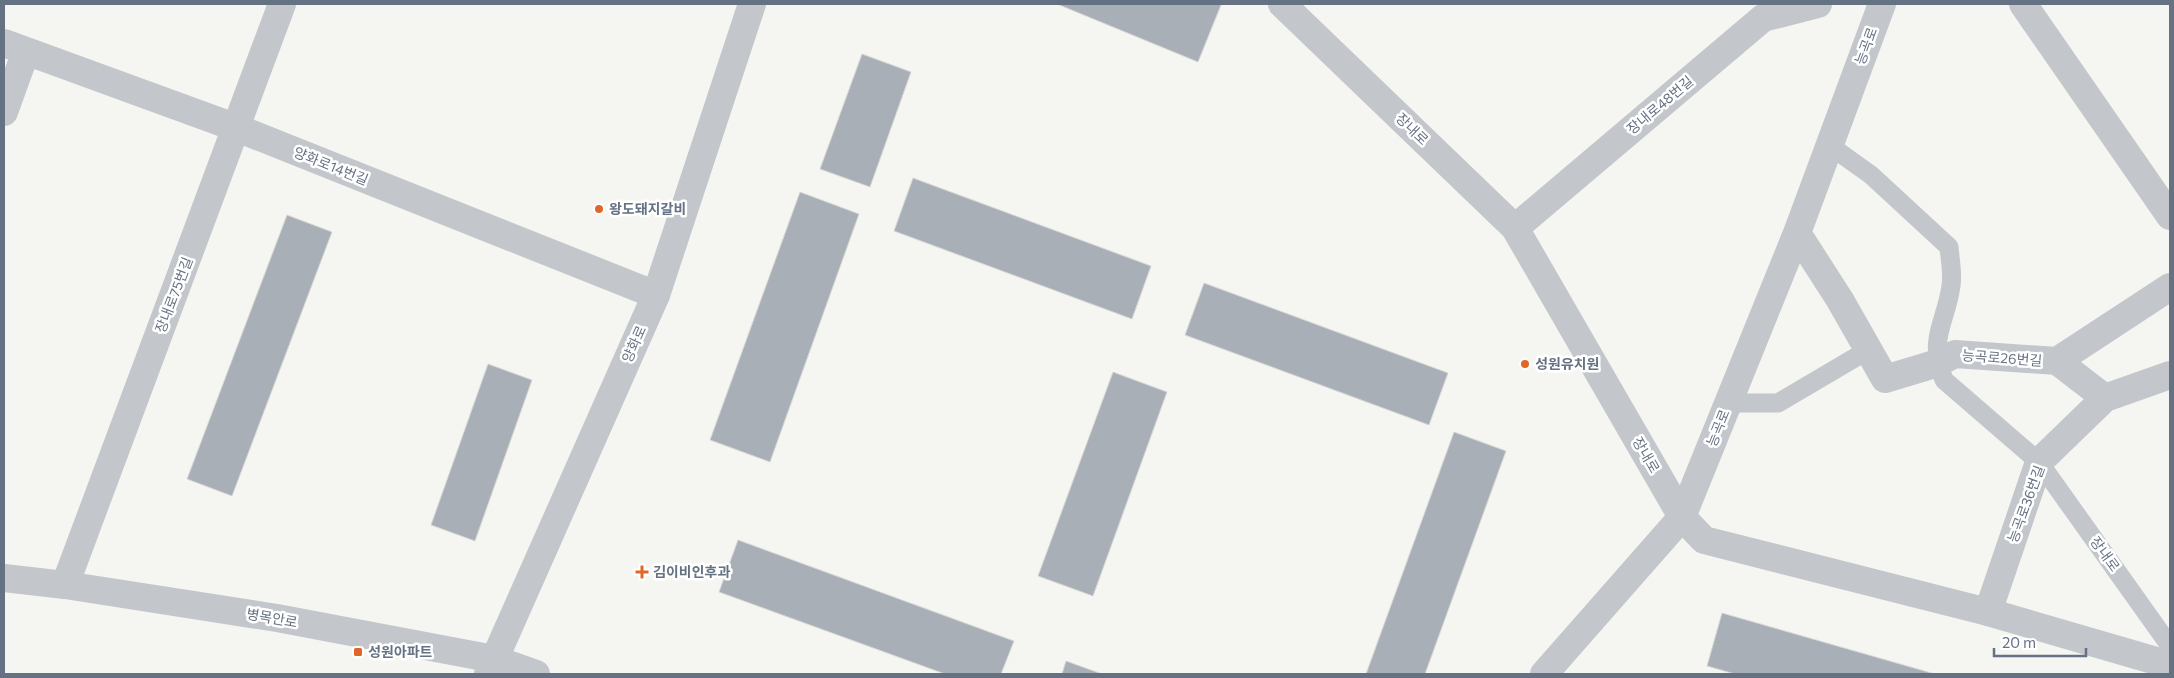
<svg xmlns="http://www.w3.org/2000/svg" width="2174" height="678" font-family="Commissioner,'Noto Sans KR',sans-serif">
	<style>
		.building { fill: #a9afb7; stroke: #d7d7d5 }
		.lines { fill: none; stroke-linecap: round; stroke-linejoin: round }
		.service { stroke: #c3c6ca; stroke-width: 19 }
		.minor { stroke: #c3c6ca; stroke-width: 28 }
		.tertiary { stroke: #c3c6ca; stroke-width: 28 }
		.poi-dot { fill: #df6829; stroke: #fff; stroke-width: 2 }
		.labels { text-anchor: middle; stroke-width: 5; stroke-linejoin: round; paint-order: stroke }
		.street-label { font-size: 14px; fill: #657283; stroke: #fff }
		.poi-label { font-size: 14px; font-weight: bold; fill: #657283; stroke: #fff; text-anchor: start }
	</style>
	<rect width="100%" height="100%" fill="#f5f6f2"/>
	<path class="building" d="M1057 4H1217L1221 5 1198 62Z
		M862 54 911 72 870 187 820 169Z
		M913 178 1151 266 1132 319 894 231Z
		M800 192 859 214 770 462 710 440Z
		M287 215 332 232 232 496 187 479Z
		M1204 283 1448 373 1429 425 1185 335Z
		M488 364 532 380 475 541 431 525Z
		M1113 372 1167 392 1093 596 1038 576Z
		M1454 432 1506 451 1425 674H1366Z
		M738 540 1014 641 1001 674H945L719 592Z
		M1722 613 1935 674H1735L1707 666Z
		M1066 661 1102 674H1062Z"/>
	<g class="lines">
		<path class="service" d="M1829 145 1871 175 1949 247C1950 259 1953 274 1951 286 1945 326 1928 337 1944 380L2039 462 2170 646
			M1728 403H1778L1868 350"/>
		<path class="minor" d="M2023 4 2170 216
			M4 43 237 128 656 295
			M4 112 26 51
			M1515 228 1763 18 1818 4
			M1797 233 1840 300 1885 379 1938 363 1955 354 2057 361 2170 287
			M2057 361 2105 398
			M65 585 282 4
			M1988 612 2039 462 2105 398 2170 375
			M1544 674 1682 517 1797 233 1882 4"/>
		<path class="tertiary" d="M1282 4 1515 228 1682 517 1704 540 1988 612 2170 665
			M4 578 65 585 277 618 494 659 536 674
			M488 674 656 295 752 4"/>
	</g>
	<g class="poi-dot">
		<circle cx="599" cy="209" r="5"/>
		<circle cx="1525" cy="364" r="5"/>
		<path d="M639.5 564.5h5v5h5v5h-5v5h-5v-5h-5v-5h5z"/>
		<rect x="353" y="647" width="10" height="10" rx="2.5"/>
	</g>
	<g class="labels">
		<g class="street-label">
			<text transform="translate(1866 46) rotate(-70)" y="5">능곡로</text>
			<text transform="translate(1660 105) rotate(-40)" y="5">장내로48번길</text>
			<text transform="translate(1412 129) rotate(44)" y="5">장내로</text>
			<text transform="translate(331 166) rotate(22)" y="5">양화로14번길</text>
			<text transform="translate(174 295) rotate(-69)" y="5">장내로75번길</text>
			<text transform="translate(634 344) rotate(-66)" y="5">양화로</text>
			<text transform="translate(2002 358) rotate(4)" y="5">능곡로26번길</text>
			<text transform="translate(1718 428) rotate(-68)" y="5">능곡로</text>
			<text transform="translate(1646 455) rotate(60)" y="5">장내로</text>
			<text transform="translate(2026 504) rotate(-70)" y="5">능곡로36번길</text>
			<text transform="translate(2105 554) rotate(54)" y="5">장내로</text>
			<text transform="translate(272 618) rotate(10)" y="5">병목안로</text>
		</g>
		<g class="poi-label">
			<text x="609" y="214">왕도돼지갈비</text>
			<text x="1535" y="369">성원유치원</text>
			<text x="653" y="577">김이비인후과</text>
			<text x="368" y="657">성원아파트</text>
		</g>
	</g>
	<rect width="2174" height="678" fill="none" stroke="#657283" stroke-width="10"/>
	<path d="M1994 648v8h92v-8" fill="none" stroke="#657283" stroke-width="2.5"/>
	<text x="2002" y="648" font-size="15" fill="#657283" stroke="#ffffff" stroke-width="4" paint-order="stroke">20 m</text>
</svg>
